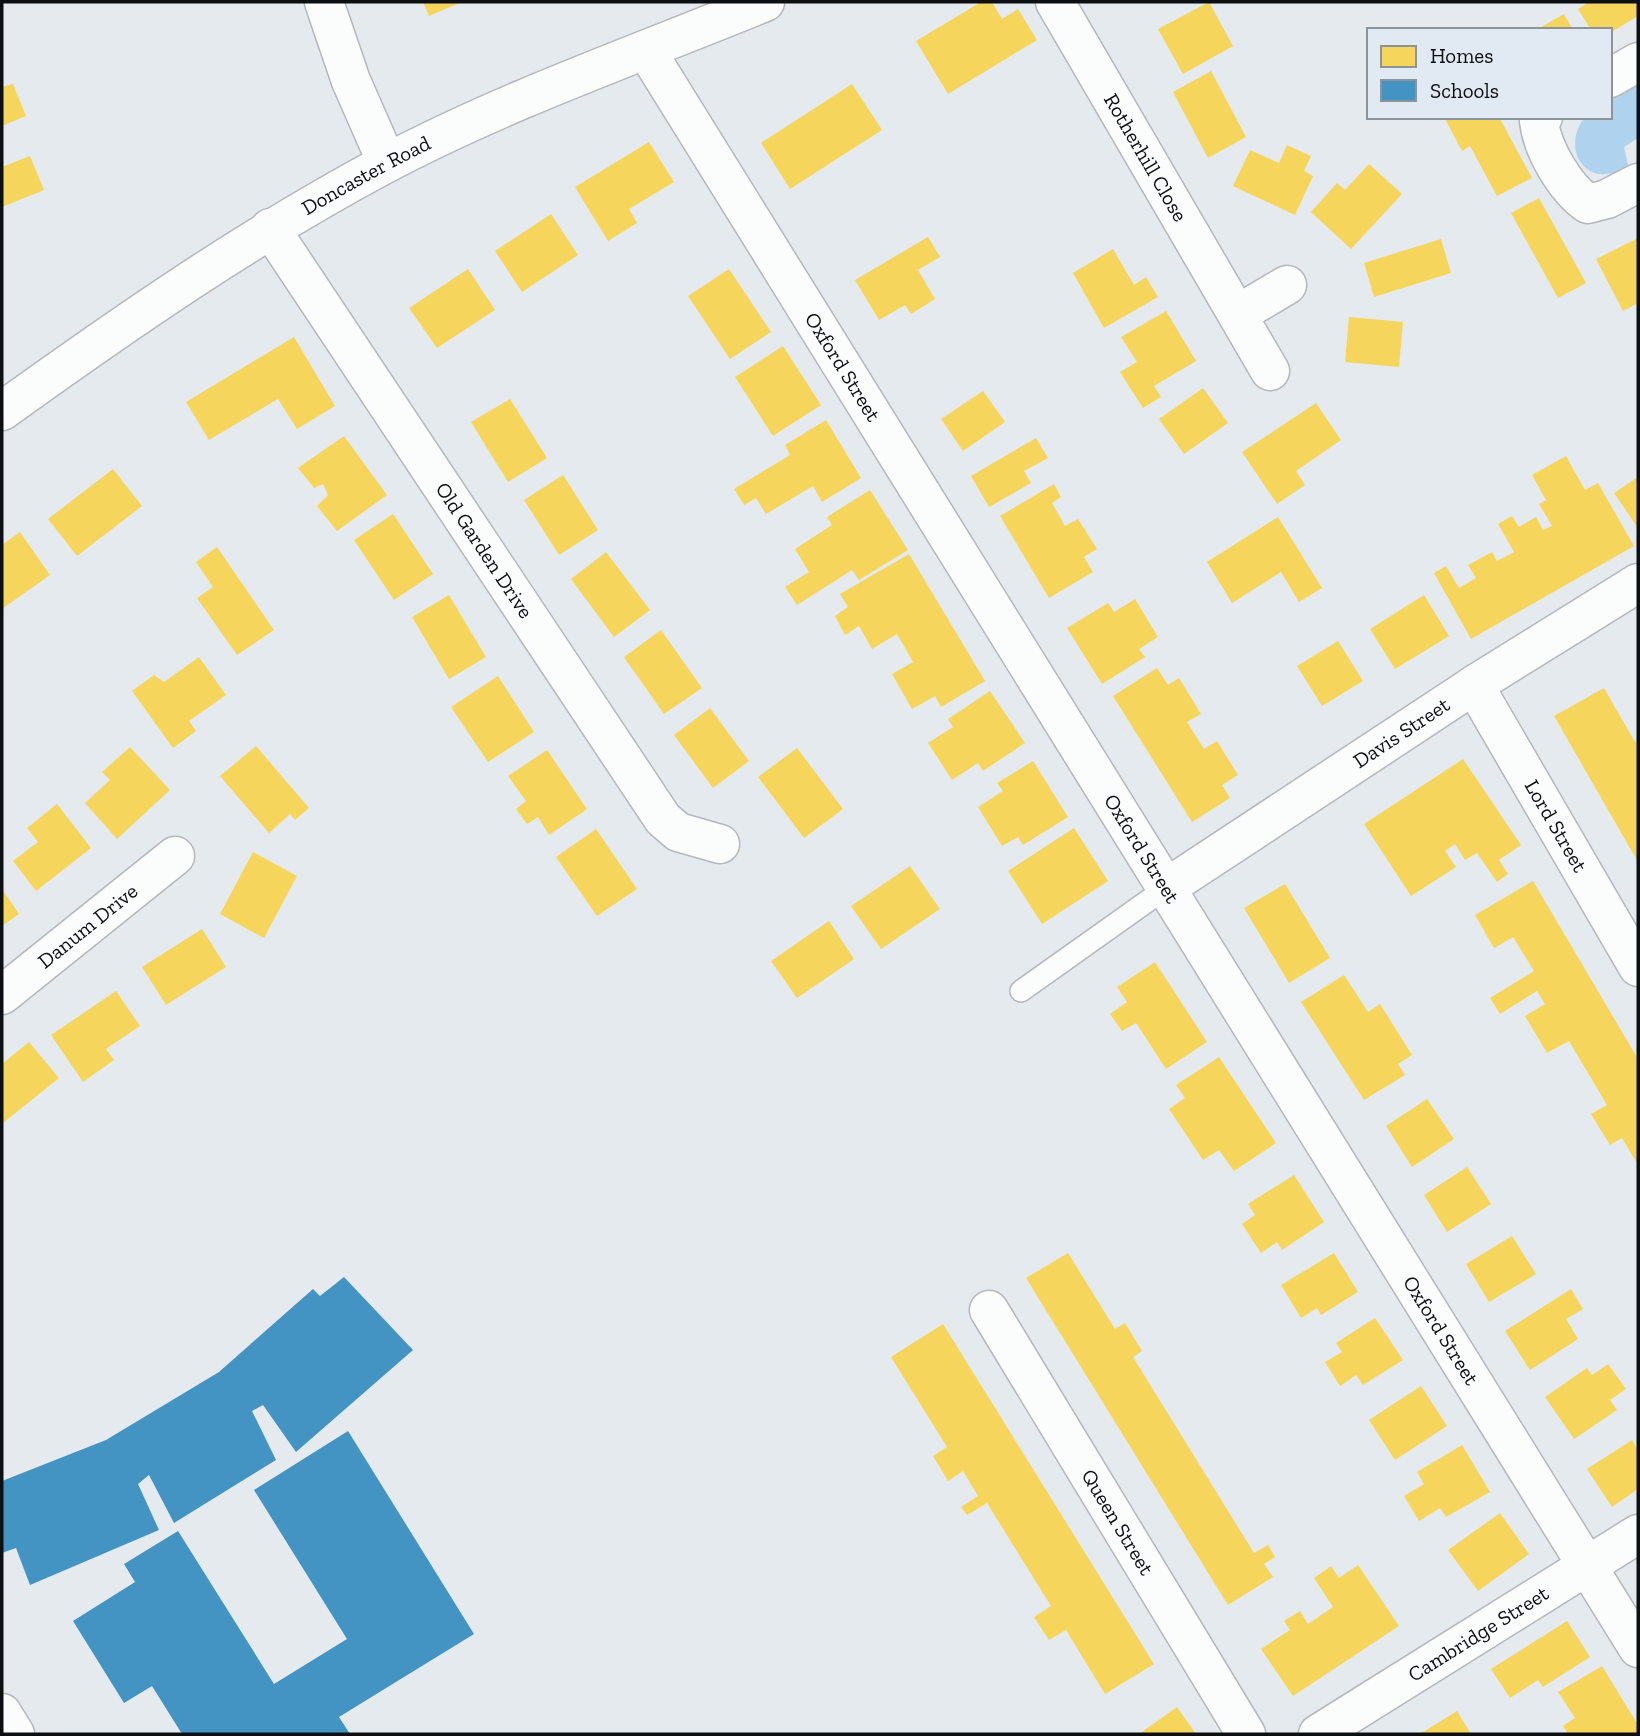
<svg xmlns="http://www.w3.org/2000/svg" width="1640" height="1736" font-family="'Zilla Slab',serif">
	<style>
		.green { fill: #afd3ef }
		.homes { fill: #f6d55c }
		.schools { fill: #4393c3 }
		.lines { fill: none; stroke-linecap: round; stroke-linejoin: round }
		.lane-casing { stroke: #b4b7bb; stroke-width: 24 }
		.street-casing { stroke: #b4b7bb; stroke-width: 41 }
		.secondary-casing { stroke: #b4b7bb; stroke-width: 41 }
		.lane { stroke: #fbfcfc; stroke-width: 21 }
		.street { stroke: #fbfcfc; stroke-width: 38 }
		.secondary { stroke: #fbfcfc; stroke-width: 38 }
		.labels { text-anchor: middle; stroke-width: 7; stroke-linejoin: round; paint-order: stroke }
		.street-label { font-size: 21px; fill: #0d1013; stroke: #e1eaf2 }
	</style>
	<rect width="100%" height="100%" fill="#e5eaee"/>
	<path class="green" d="M1638 82V138L1624 147 1629 169C1617 172 1602 178 1590 171 1570 159 1572 132 1585 117H1610V99Z"/>
	<path class="homes" d="M423 2H462L429 16Z
		M981 2H992L1002 19 1018 9 1037 40 948 94 916 41Z
		M1209 2 1233 46 1183 74 1158 29Z
		M1589 2H1638V16L1610 33V30H1591L1578 9Z
		M1564 14 1573 30H1536Z
		M1211 71 1246 137 1208 158 1173 92Z
		M13 84 26 116 2 126V87Z
		M852 84 882 130 790 189 761 143Z
		M1444 117H1499L1532 178 1497 196 1470 146 1462 151Z
		M649 142 674 182 629 209 637 223 608 241 575 187Z
		M1287 145 1311 156 1304 171 1313 176 1295 215 1233 186 1250 150 1279 163Z
		M30 156 44 190 2 207V167Z
		M1369 164 1402 194 1351 249 1311 212 1337 183 1345 190Z
		M1539 198 1586 283 1558 298 1511 213Z
		M551 214 578 255 522 292 495 251Z
		M928 237 940 257 918 270 935 299 911 314 905 305 879 320 855 280Z
		M1638 238V303L1623 311 1596 259Z
		M1441 239 1451 273 1374 297 1364 263Z
		M1113 249 1134 285 1146 277 1158 297 1104 328 1073 273Z
		M468 269 495 310 437 348 409 308Z
		M729 269 771 332 730 359 688 296Z
		M1166 311 1196 361 1154 386 1161 397 1143 408 1120 372 1137 362 1121 337Z
		M1349 317 1403 322 1399 367 1345 362Z
		M294 337 335 406 297 429 278 399 209 440 186 402Z
		M783 346 821 405 773 436 735 377Z
		M1203 388 1228 423 1184 454 1159 419Z
		M983 391 1005 422 963 451 941 419Z
		M510 399 547 458 508 482 471 422Z
		M1316 403 1341 440 1296 471 1305 485 1277 504 1242 452Z
		M826 420 861 478 822 502 813 486 766 514 756 498 744 505 734 489 790 455 785 445Z
		M344 436 387 495 337 531 317 506 328 495 323 484 314 488 298 468Z
		M1036 438 1048 458 1024 471 1031 483 989 507 971 476Z
		M1566 456 1585 490 1598 483 1634 546 1471 639 1434 573 1446 566 1459 588 1476 578 1468 565 1492 552 1497 561 1514 552 1498 524 1512 516 1519 527 1536 517 1543 530 1552 526 1539 504 1546 500 1532 475Z
		M113 469 142 506 77 556 48 519Z
		M563 475 598 530 559 555 524 500Z
		M1638 477V528L1614 493Z
		M1054 484 1061 497 1052 503 1065 526 1078 519 1097 549 1084 557 1093 572 1049 598 1000 516Z
		M870 490 908 550 859 580 852 570 797 605 785 587 809 572 795 549 832 525 827 517Z
		M393 514 433 574 394 600 354 540Z
		M1278 517 1322 588 1299 602 1281 572 1232 603 1207 562Z
		M20 532 50 575 2 609V545Z
		M217 547 274 630 237 655 197 598 213 587 196 562Z
		M606 552 650 610 614 637 571 579Z
		M909 554 985 681 941 707 935 696 912 709 892 674 913 662 897 634 872 649 859 626 845 635 835 616 848 607 840 594Z
		M449 595 486 657 449 679 412 617Z
		M1424 595 1449 636 1395 669 1370 629Z
		M1135 599 1158 637 1139 649 1145 657 1102 684 1067 628 1108 603 1114 612Z
		M661 630 702 688 664 714 624 657Z
		M1338 641 1363 681 1322 706 1297 666Z
		M199 657 226 695 189 721 196 731 173 748 132 691 154 675 164 682Z
		M1157 668 1168 685 1179 678 1201 714 1187 722 1204 749 1217 741 1238 775 1222 785 1230 798 1192 822 1113 696Z
		M498 676 534 732 488 762 451 707Z
		M1604 688 1635 742 1638 741V862L1554 716Z
		M990 691 1025 743 983 771 978 763 952 780 928 743 953 727 948 719Z
		M710 708 749 761 713 788 674 735Z
		M256 746 309 808 295 820 290 814 269 833 220 776Z
		M130 747 170 790 117 839 85 803 110 780 102 772Z
		M797 748 843 809 804 838 758 777Z
		M547 750 587 809 549 835 538 817 527 824 516 809 526 801 508 776Z
		M1463 759 1521 845 1499 860 1508 874 1497 882 1477 853 1465 860 1455 844 1445 851 1456 867 1411 896 1364 824Z
		M1033 761 1068 817 1023 845 1018 837 1002 846 978 807 1003 791 997 783Z
		M57 804 91 848 36 891 13 861 38 842 27 828Z
		M1074 828 1108 881 1042 924 1008 871Z
		M596 829 637 889 597 916 556 857Z
		M253 852 297 876 264 938 220 914Z
		M910 866 940 909 881 949 851 906Z
		M1533 881 1638 1059V1165L1622 1138 1610 1145 1591 1114 1607 1105 1569 1041 1547 1053 1525 1016 1545 1004 1537 991 1500 1014 1490 998 1534 971 1513 937 1494 948 1475 915Z
		M1285 884 1330 958 1289 983 1244 908Z
		M2 889 19 914 2 926Z
		M829 921 854 959 797 998 771 961Z
		M202 929 226 967 166 1005 142 967Z
		M1155 962 1207 1042 1166 1069 1136 1023 1122 1031 1110 1014 1127 1002 1117 987Z
		M1344 975 1368 1012 1380 1004 1412 1055 1398 1064 1405 1075 1364 1100 1301 1002Z
		M116 991 140 1026 106 1049 114 1060 83 1082 51 1035Z
		M29 1042 59 1078 3 1123 2 1064Z
		M1219 1057 1276 1143 1234 1171 1219 1150 1203 1160 1169 1109 1185 1098 1176 1085Z
		M1427 1099 1454 1139 1412 1167 1386 1126Z
		M1467 1167 1491 1204 1447 1232 1424 1195Z
		M1294 1175 1324 1222 1282 1250 1277 1242 1261 1253 1242 1224 1255 1215 1248 1204Z
		M1512 1236 1536 1274 1489 1302 1466 1264Z
		M1068 1253 1115 1329 1125 1323 1142 1351 1133 1357 1254 1553 1268 1545 1275 1557 1264 1564 1273 1577 1228 1605 1026 1278Z
		M1334 1253 1358 1292 1321 1315 1317 1308 1301 1318 1281 1285Z
		M1571 1289 1583 1309 1566 1319 1578 1339 1530 1370 1505 1331Z
		M1375 1318 1403 1360 1363 1385 1356 1375 1340 1386 1325 1362 1342 1352 1336 1343Z
		M943 1324 1154 1664 1105 1694 1066 1630 1049 1640 1034 1617 1051 1606 987 1503 967 1515 961 1507 978 1496 963 1471 948 1481 933 1456 947 1447 891 1357Z
		M1608 1364 1626 1389 1610 1400 1617 1410 1574 1439 1545 1397 1587 1368 1592 1375Z
		M1421 1386 1447 1426 1395 1460 1369 1420Z
		M1632 1440 1638 1450V1489L1612 1507 1587 1469Z
		M1462 1445 1490 1492 1446 1517 1440 1508 1419 1521 1404 1496 1424 1484 1417 1472Z
		M1500 1513 1529 1554 1478 1591 1448 1550Z
		M1358 1565 1399 1626 1293 1696 1261 1649 1290 1630 1284 1621 1300 1611 1308 1624 1333 1607 1314 1578 1331 1566 1339 1578Z
		M1567 1621 1590 1657 1543 1687 1538 1680 1510 1698 1491 1669Z
		M1602 1666 1638 1725V1734H1568L1563 1726 1575 1718 1558 1692Z
		M1177 1707 1196 1734H1139Z
		M1457 1711 1471 1734H1420Z"/>
	<path class="schools" d="M344 1277 413 1350 296 1452 263 1405 252 1411 276 1460 174 1523 149 1475 138 1484 159 1530 30 1585 16 1548 2 1553V1481L106 1440 219 1372 313 1289 320 1296Z
		M348 1431 474 1634 339 1717 350 1734H182L152 1686 124 1703 73 1621 135 1582 124 1564 178 1531 274 1684 347 1639 254 1490Z"/>
	<g class="lines">
		<g class="lane-casing">
			<path id="lane" d="M1021 991 1166 888"/>
		</g>
		<g class="street-casing">
			<g id="street">
				<path d="M324 2 351 81 387 163"/>
				<path id="s1" d="M1055 2 1270 371"/>
				<path id="s2" d="M646 50 1638 1648"/>
				<path d="M1610 78 1638 62"/>
				<path d="M1543 117 1539 121C1542 149 1565 188 1588 204L1607 199 1638 183"/>
				<path id="s3" d="M270 228 663 819 678 832 720 844"/>
				<path d="M1238 314 1287 285"/>
				<path id="s4" d="M1474 685 1638 967"/>
				<path id="s5" d="M1166 888 1474 685 1638 583"/>
				<path id="s6" d="M2 995 175 856"/>
				<path id="s7" d="M989 1310 1246 1734"/>
				<path d="M2 1713 15 1734"/>
				<path id="s8" d="M1318 1734 1638 1534"/>
			</g>
		</g>
		<g class="secondary-casing">
			<g id="secondary">
				<path id="s9" d="M2 411C126 322 250 236 385 164 506 100 638 54 765 2"/>
			</g>
		</g>
		<use href="#lane" class="lane"/>
		<use href="#street" class="street"/>
		<use href="#secondary" class="secondary"/>
	</g>
	<g class="labels">
		<g class="street-label">
			<text dy="7" stroke="none"><textPath href="#s1" startOffset="180">Rotherhill Close</textPath></text>
			<text dy="7" stroke="none"><textPath href="#s9" startOffset="434">Doncaster Road</textPath></text>
			<text dy="7" stroke="none"><textPath href="#s2" startOffset="373">Oxford Street</textPath></text>
			<text dy="7" stroke="none"><textPath href="#s3" startOffset="387">Old Garden Drive</textPath></text>
			<text dy="7" stroke="none"><textPath href="#s5" startOffset="282">Davis Street</textPath></text>
			<text dy="7" stroke="none"><textPath href="#s4" startOffset="163">Lord Street</textPath></text>
			<text dy="7" stroke="none"><textPath href="#s2" startOffset="940">Oxford Street</textPath></text>
			<text dy="7" stroke="none"><textPath href="#s6" startOffset="110">Danum Drive</textPath></text>
			<text dy="7" stroke="none"><textPath href="#s2" startOffset="1507">Oxford Street</textPath></text>
			<text dy="7" stroke="none"><textPath href="#s7" startOffset="248">Queen Street</textPath></text>
			<text dy="7" stroke="none"><textPath href="#s8" startOffset="189">Cambridge Street</textPath></text>
		</g>
	</g>
	<rect width="1640" height="1736" fill="none" stroke="#0d1013" stroke-width="7"/>
	<rect x="1367" y="28" width="245" height="91" fill="#e1eaf2" stroke="#8c9399" stroke-width="2"/>
	<rect x="1381" y="46" width="35" height="21" fill="#f6d55c" stroke="#8c9399" stroke-width="2"/>
	<text x="1430" y="63" font-size="21" fill="#0d1013">Homes</text>
	<rect x="1381" y="80" width="35" height="21" fill="#4393c3" stroke="#8c9399" stroke-width="2"/>
	<text x="1430" y="98" font-size="21" fill="#0d1013">Schools</text>
</svg>
